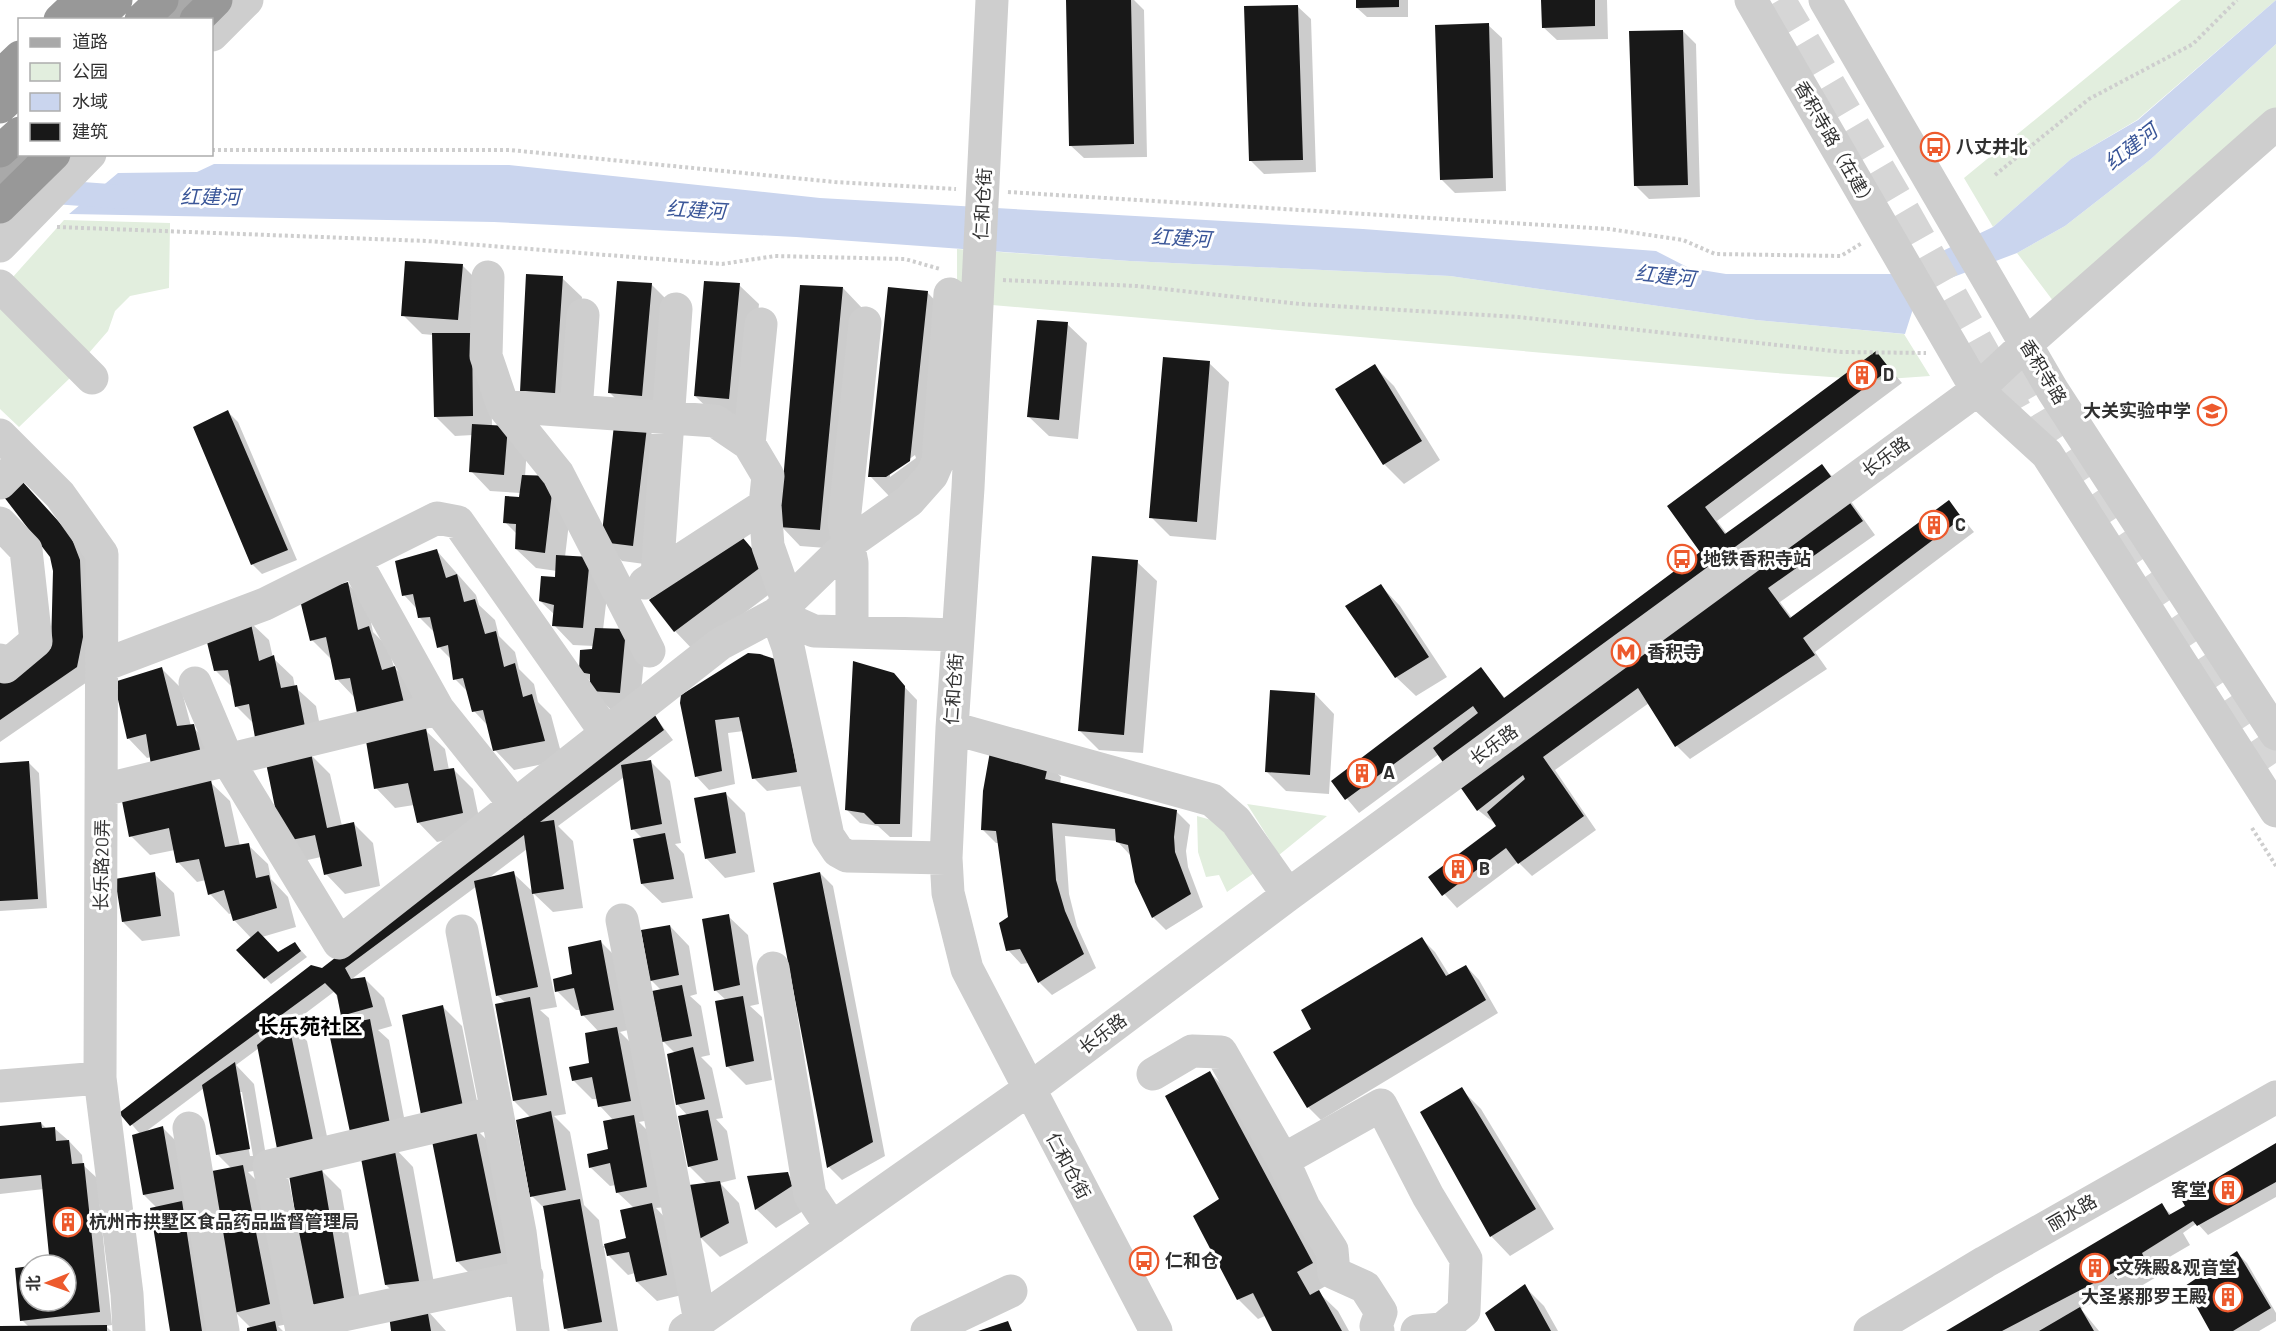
<svg xmlns="http://www.w3.org/2000/svg" width="2276" height="1331" font-family="Barlow,'Noto Sans SC',sans-serif">
	<style>
		.green { fill: #e2eede }
		.water { fill: #cad5ee }
		.shadow { fill: #0003; fill-rule: evenodd }
		.lines { fill: none; stroke-linecap: round; stroke-linejoin: round }
		.canal { stroke: #cad5ee; stroke-width: 24 }
		.building { fill: #181818 }
		.major-tunnel { stroke: #d6d6d6; stroke-width: 33; stroke-dasharray: 33 16; stroke-linecap: butt }
		.path { stroke: #cecece; stroke-width: 4; stroke-dasharray: 3 3; stroke-linecap: butt }
		.minor { stroke: #cecece; stroke-width: 33 }
		.major { stroke: #a9a9a9; stroke-width: 33 }
		.highway { stroke: #989898; stroke-width: 33 }
		.labels { text-anchor: middle; stroke-width: 6; stroke-linejoin: round; paint-order: stroke }
		.street-label { font-size: 18px; fill: #313131; stroke: #fff }
		.poi-label { font-size: 18px; font-weight: bold; fill: #313131; stroke: #fff; text-anchor: start }
		.water-label { font-size: 20px; font-style: italic; fill: #3a5698; stroke: #fff }
		.quarter-label { font-size: 21px; font-weight: bold; fill: #000; stroke: #fff }
	</style>
	<rect width="100%" height="100%" fill="#fff"/>
	<path class="green" d="M2181 0H2276L2137 120 2071 159 1993 227 1964 178Z
		M2276 44V127L2069 322 2017 253 2065 226 2151 159Z
		M64 220 170 223 169 288 130 296 115 311 108 331 88 354 12 278Z
		M957 249 1130 261 1450 276 1756 320 1904 334 1930 376 1873 380 1776 373 957 302Z
		M0 303 70 378 19 427 0 409Z
		M1247 804 1327 816 1279 855Z
		M1197 816 1215 821 1257 871 1227 892 1219 875 1206 877 1198 852Z"/>
	<path class="water" d="M2276 0V44L2151 159 2065 226 2017 253 1919 290 1905 334 1756 320 1450 276 1130 261 796 237 494 222 69 214 118 173 197 172 214 164 509 165 820 198 1363 229 1656 251 1689 268 1726 274H1894L1993 227 2071 159 2138 120Z"/>
	<path class="shadow" d="M1068 0H1134L1144 10 1147 157 1084 158 1070 145Z
		M1357 0H1408V17H1367L1357 8Z
		M1542 0H1607L1608 39 1557 40 1543 27Z
		M1297 6 1311 19 1316 172 1264 174 1251 161Z
		M1488 25 1502 38 1506 191 1455 193 1441 179Z
		M1683 31 1696 44 1700 197 1649 199 1636 186Z
		M463 266 482 285 491 354 492 427 527 447 525 477 572 497 565 557 609 578 603 630 626 631 645 650 639 712 611 710 591 690V682L581 671 594 646 573 645 554 625 555 615 540 601 556 578 557 571 536 568 516 549 517 534 505 522 520 499 521 493 490 491 471 471 473 435 455 436 435 416 433 335 422 334 403 315Z
		M562 278 582 297 574 413 541 411Z
		M651 284 671 304 661 415 629 412 609 392Z
		M739 285 759 304 748 418 715 415 695 396Z
		M843 288 862 308 839 549 800 546 781 526Z
		M927 292 946 312 928 480 889 496 870 476ZM915 455 916 458 890 477V473Z
		M1067 324 1087 343 1078 439 1049 436 1029 417Z
		M1876 353 1902 383 1717 521 1727 534 1822 466 1835 479 1875 535 1780 602 1792 618 1949 502 1974 532 1815 652 1827 669 1690 759 1677 746 1649 703 1555 770 1596 830 1532 876 1518 862 1457 908 1430 878 1498 826 1478 810 1439 754 1359 813 1333 782 1480 669 1505 698 1703 552 1670 507Z
		M1209 363 1229 382 1216 540 1170 536 1151 517Z
		M1374 366 1394 386 1440 460 1404 484 1384 464 1337 390Z
		M228 412 238 422 297 560 262 574 252 564Z
		M646 428 666 448 652 565 622 561 602 541Z
		M21 483 83 549 93 574 90 680 0 742V683L52 649 54 571 52 557Z
		M738 534 783 584 694 651 675 631Z
		M437 551 476 595 479 605 495 620 499 636 515 652 519 669 534 684 538 702 551 715 563 760 514 770 495 750 489 727 474 711 469 693 455 679 452 660 439 647 435 633 419 617 417 609 404 595Z
		M1137 562 1157 581 1143 753 1099 750 1080 731Z
		M347 583 367 603 373 632 388 647 394 667 414 687 425 730 445 749 449 770 453 769 473 789 482 832 437 842 418 822 414 805 395 808 376 788 368 742 355 698 337 679 331 659 312 640Z
		M1381 586 1400 606 1447 677 1416 696 1396 677Z
		M249 621 269 640 273 658 293 677 295 687 316 706 325 751 310 754 330 774 342 826 354 824 373 843 380 886 345 894 326 874 321 857 303 861 283 841 268 764 254 724 236 706 233 688 215 670Z
		M748 655 809 785 767 791 754 778 744 731 728 733 735 784 709 790 696 776 681 703Z
		M162 669 181 688 191 726 213 745 209 781 230 801 240 846 248 845 268 864 271 879 288 897 296 927 262 937 278 953 295 944 307 957 271 984 239 950 252 939 234 920 232 913 229 914 210 894 206 880 197 882 178 862 175 850 150 855 131 836 171 789 151 757 147 758 128 738Z
		M893 675 917 700 912 837H890L878 826 860 823 847 810Z
		M1315 694 1334 714 1329 794 1286 791 1266 771Z
		M653 714 673 740 642 763 651 762 670 781 681 843 675 844 684 854 693 898 662 903 642 884 643 839 633 829 624 777 558 826 573 841 583 908 553 912 533 893 557 1007 540 1010 549 1018 566 1114 554 1116 570 1132 584 1205 599 1220 603 1246 628 1239 634 1208 617 1192 616 1185 610 1186 590 1167 610 1150 614 1121 600 1106 598 1099H592L573 1080 590 1064 599 1032 583 1015 581 1010H576L557 991 574 975 601 942 620 961 632 1029 620 1032 636 1048 650 1120 639 1122 653 1136 666 1207 656 1208 671 1224 686 1294 657 1301 637 1282 635 1273 628 1275 608 1255 607 1248H604L618 1331H568L565 1328 545 1209 532 1196 531 1118 514 1101 506 1003 498 996 477 886 353 978 365 979 384 998 392 1026 378 1030 389 1040 409 1143 393 1146 413 1167 437 1300 406 1304 386 1285 352 1024 342 1015 335 991 290 1025 307 1041 333 1165 305 1171H322L341 1190 364 1323 332 1329 259 1048 236 1065 254 1084 268 1168 248 1172 262 1186 288 1324 278 1326 283 1331H249L251 1328 235 1312 232 1169 217 1154 204 1088 144 1133 163 1128 182 1147 218 1331H171L157 1208 144 1195 140 1134 122 1113 322 969ZM527 849 533 892 513 873 486 880ZM238 1092H242L253 1156H250Z
		M29 763 39 773 47 908 0 911V764Z
		M1048 764 1061 777 1060 784 1176 811 1190 825 1186 851 1188 867 1203 907 1166 930 1153 917 1130 855 1117 841 1065 836 1069 894 1077 926 1096 968 1052 995 1039 982 1029 963 1021 964 1008 950 1009 918 999 843H996L983 830Z
		M726 794 745 813 755 872 725 878 706 858Z
		M820 873 833 886 885 1156 842 1180 829 1167 775 884Z
		M154 874 174 893 180 936 142 941 123 922Z
		M728 916 748 935 759 1004 750 1006 762 1017 772 1080 746 1085 727 1066 726 1000 715 990Z
		M670 926 689 946 697 994 690 996 701 1006 710 1055 701 1057 712 1068 723 1118 716 1119 727 1131 736 1179 720 1183 739 1203 748 1243 720 1257 701 1238 691 1186 707 1184 689 1166 688 1116 677 1104 675 1053 663 1041 662 991 651 980Z
		M1422 939 1435 952 1450 976 1466 966 1479 980 1498 1013 1321 1120 1308 1107 1275 1052 1314 1029Z
		M443 1007 462 1026 483 1131 479 1132 494 1147 519 1272 477 1281 458 1262Z
		M1210 1073 1229 1092 1331 1283 1317 1291 1338 1311 1349 1331H1274L1265 1316 1258 1319 1239 1300 1195 1217 1221 1200Z
		M1461 1089 1481 1109 1554 1229 1510 1256 1491 1236Z
		M41 1123 47 1129 54 1128 69 1141 82 1155 83 1165 97 1178 112 1325 106 1326 111 1331H0V1327H29L22 1320 30 1267V1301H66V1265H52L44 1189 0 1194V1128Z
		M2276 1145V1197L2208 1235 2197 1223 2183 1233 2190 1245 2154 1266 2158 1276 2131 1292 2125 1286 2081 1309 2099 1331H1949L2161 1205 2172 1215Z
		M788 1174 807 1194 811 1206 776 1228 756 1209Z
		M2237 1253 2247 1263 2276 1313V1321L2259 1331H2212Z
		M1524 1286 1544 1306 1558 1331H1497Z
		M427 1310 446 1331H393Z"/>
	<g class="lines">
		<path class="canal" d="M41 191 123 197"/>
	</g>
	<path class="building" d="M1066 0H1131L1134 144 1069 146Z
		M1356 0H1399V7L1356 8Z
		M1541 0H1595V26L1542 28Z
		M1298 5 1303 160 1249 161 1244 6Z
		M1489 23 1493 178 1440 180 1435 25Z
		M1683 30 1688 185 1634 186 1629 31Z
		M405 261 463 264 458 320 401 316Z
		M526 274 563 276 555 394 520 392Z
		M617 281 652 283 642 396 608 393Z
		M704 281 740 283 729 399 694 396Z
		M800 285 843 287 820 530 779 527Z
		M888 287 928 291 910 461 886 477H868Z
		M1037 320 1068 322 1059 420 1027 417Z
		M432 333H472L473 416 434 417Z
		M1876 351 1890 369 1705 507 1725 534 1822 464 1863 521 1768 588 1790 618 1949 500 1962 518 1803 638 1815 655 1675 747 1638 688 1543 757 1584 816 1518 864 1506 848 1442 896 1428 877 1496 826 1487 812 1525 779 1523 775 1477 811 1433 748 1478 713 1473 706 1345 800 1331 781 1481 667 1504 698 1700 552 1667 506Z
		M1163 357 1210 361 1197 522 1149 518Z
		M1375 364 1422 441 1383 465 1335 389Z
		M228 410 288 550 251 565 193 427Z
		M472 424 508 426 504 475 469 472Z
		M614 425 647 427 633 546 601 542Z
		M522 475 554 476 545 553 515 549 516 524 503 523 505 496 519 497Z
		M21 480 70 534 80 560 83 637 77 667 0 720V681L51 648 53 571 50 557 4 497Z
		M738 532 765 564 674 632 649 600Z
		M437 549 446 578 457 574 464 602 475 599 485 634 496 631 504 667 515 663 523 697 532 694 545 741 493 751 483 710 472 712 463 678 453 680 448 645 437 648 430 617 418 618 413 594 402 596 395 561Z
		M556 555 590 557 583 628 552 626 554 605 539 601 541 576 555 577Z
		M1092 556 1138 560 1124 735 1078 731Z
		M348 582 358 630 369 626 382 670 395 666 406 711 359 723 350 678 335 680 326 637 310 641 299 596Z
		M1381 584 1429 657 1395 678 1345 606Z
		M250 619 259 661 274 655 281 688 297 685 306 732 256 743 249 704 235 707 228 670 214 671 205 634Z
		M595 628 626 629 620 693 590 691V674L579 672 580 650 592 649Z
		M748 653 760 654 778 660 797 772 752 779 739 717 715 720 722 771 695 777 680 703 681 695Z
		M853 661 894 673 905 686 900 824H875L864 813 845 810Z
		M162 667 177 726 194 724 202 758 152 771 146 734 127 739 114 682Z
		M1270 690 1315 693 1310 775 1265 772Z
		M653 712 664 730 540 822 554 820 564 889 532 894 524 835 345 968 351 979 365 977 373 1007 341 1016 337 995 325 983 130 1126 119 1113 311 965 322 968Z
		M426 728 434 771 454 768 463 813 417 823 408 783 374 789 366 741Z
		M991 746 1049 762 1045 779 1177 810 1174 837 1175 852 1191 894 1152 918 1135 882 1128 845 1116 842 1115 829 1052 823 1056 880 1065 911 1084 954 1038 983 1020 949 1006 951 999 923 1008 917 996 831 981 830 983 791Z
		M311 753 327 828 354 822 362 866 324 875 315 835 282 842 266 763Z
		M651 760 662 824 631 830 621 765Z
		M29 761 38 899 0 901V763Z
		M211 780 225 847 249 843 256 878 269 875 277 908 233 921 224 890 208 895 199 859 176 863 169 828 129 837 121 796Z
		M726 792 736 853 705 859 694 798Z
		M665 833 674 879 641 884 633 839Z
		M514 871 538 987 496 996 474 881Z
		M155 872 161 916 122 922 115 879Z
		M820 872 873 1142 827 1168 773 883Z
		M729 914 740 985 714 991 702 919Z
		M670 925 679 975 650 981 641 930Z
		M258 931 278 952 295 942 301 951 264 979 236 950Z
		M1422 937 1446 976 1466 965 1486 1000 1307 1108 1273 1052 1311 1029 1301 1010Z
		M601 940 614 1010 581 1016 574 988 555 992 553 979 572 974 568 947Z
		M682 985 692 1036 662 1042 652 991Z
		M743 996 754 1061 726 1067 715 1001Z
		M530 997 547 1095 513 1101 495 1004Z
		M443 1005 464 1112 422 1120 402 1015Z
		M370 1019 390 1124 350 1132 328 1028Z
		M288 1020 314 1145 278 1154 257 1045Z
		M617 1027 631 1101 598 1107 592 1077 572 1081 569 1067 589 1063 585 1033Z
		M693 1047 705 1099 676 1105 667 1054Z
		M235 1062 250 1149 216 1155 202 1085Z
		M1210 1071 1313 1263 1297 1272 1310 1295 1319 1290 1342 1331H1272L1253 1293 1237 1300 1193 1216 1219 1199 1165 1096Z
		M1462 1087 1536 1209 1490 1237 1420 1112Z
		M708 1110 718 1160 688 1167 678 1116Z
		M551 1111 566 1190 530 1197 516 1120Z
		M634 1115 647 1187 616 1193 610 1163 589 1168 587 1154 608 1149 603 1121Z
		M41 1122 42 1128 55 1127 56 1141 69 1140 72 1164 84 1163 100 1312 20 1321 15 1268 30 1266V1301H66V1265H50L41 1175 0 1179V1126Z
		M163 1126 174 1189 143 1195 132 1135Z
		M475 1126 501 1253 456 1262 431 1136Z
		M2276 1143V1182L2197 1226 2193 1221 2142 1253 2146 1262 2116 1279 2113 1273 2002 1331H1946L2162 1203 2169 1215 2185 1206 2181 1199Z
		M394 1146 419 1281 385 1285 360 1153Z
		M243 1165 270 1304 234 1313 207 1172Z
		M322 1169 345 1304 311 1310 289 1175Z
		M788 1172 792 1186 755 1210 747 1176Z
		M720 1181 729 1223 699 1239 689 1185Z
		M580 1199 602 1322 564 1329 543 1206Z
		M182 1201 202 1331H170L150 1208Z
		M652 1203 667 1275 636 1282 629 1252 607 1256 604 1244 626 1238 620 1210Z
		M2237 1251 2271 1308 2233 1331H2210L2185 1286Z
		M1525 1284 1551 1331H1495L1485 1313Z
		M2080 1307 2094 1331H2039Z
		M427 1308 431 1331H391L389 1315Z
		M275 1321 277 1331H247V1328Z
		M1008 1321 1012 1331H978Z
		M107 1325V1331H0V1326Z"/>
	<g class="lines">
		<path class="major-tunnel" d="M1779 0 1905 214 2028 433
			M2017 368 2052 427 2276 763"/>
		<path class="path" d="M212 150H510L835 182 956 189
			M1995 175 2089 99 2193 44 2237 0
			M1008 192 1609 229 1683 240 1715 254 1841 256 1862 243
			M57 227 427 241 722 264 775 256 905 259 940 269
			M1003 280 1137 286 1300 304 1518 317 1842 352 1926 353
			M2252 828 2276 866"/>
		<path class="minor" d="M992 0 968 488 952 728 946 858 948 893 967 969 1156 1331
			M1751 0 1977 390 2047 454 2276 811
			M1825 0 2053 391 2276 734
			M212 35 247 0
			M0 246 90 154
			M488 277 486 356 503 406 558 474 649 651
			M0 286 92 378
			M503 406 715 421 749 444 768 476 765 505 768 546 788 603
			M576 411 583 315
			M0 435 60 495 102 554 100 1078 127 1294 129 1331
			M749 444 761 324
			M0 483 24 459
			M0 523 26 550 36 641 5 667 0 660
			M657 575 676 309
			M364 576 438 709 515 805
			M645 583 765 505
			M776 614 788 647 828 836 838 851 847 856 946 858
			M776 614 814 631 958 635
			M852 632V563L844 522 865 323
			M104 665 265 604 437 518 458 522 606 733
			M195 683 228 761 339 943 720 644 776 614 848 544 909 501 932 475 938 461 950 294
			M952 728 1212 800 1236 821 1288 895
			M103 790 438 709
			M622 920 700 1321
			M462 931 520 1232 533 1331
			M773 968 810 1195 832 1228
			M1153 1074 1192 1051 1221 1052 1283 1160 1304 1207 1332 1250 1334 1273 1365 1287 1381 1312 1376 1326 1378 1331
			M0 1086 100 1078
			M189 1128 223 1331
			M1283 1160 1381 1105 1428 1196 1466 1259 1464 1311 1442 1329 1417 1331
			M301 1324 527 1276
			M302 1331 269 1166 497 1112
			M685 1331 1028 1090 1288 895 1977 390 2026 344 2276 124
			M927 1331 1011 1291
			M1870 1331 1985 1262 2276 1097"/>
		<path class="major" d="M167 20 188 0
			M0 178 24 154"/>
		<path class="highway" d="M60 20 81 0
			M95 20 116 0
			M141 20 162 0
			M196 20 216 0
			M0 76 20 57
			M0 107 20 89
			M0 151 20 133
			M0 207 54 154"/>
	</g>
	<defs>
		<g id="bus-ring" transform="scale(1.5)"><circle r="9.5" fill="#fff" stroke="#ed5a2d" stroke-width="1.5"/><path d="M-5-6H5V4H4V6H2V4H-2V6H-4V4H-5ZM-3.5-4V0h7V-4ZM-3.5 1.2v1.5H-2V1.2ZM2 1.2v1.5H3.5V1.2Z" fill="#ed5a2d"/></g>
		<g id="building-ring" transform="scale(1.5)"><circle r="9.5" fill="#fff" stroke="#ed5a2d" stroke-width="1.5"/><path d="M-4-6H4V6H1V3H-1V6H-4ZM-2.5-4.3h1.7v1.8h-1.7ZM.8-4.3h1.7v1.8H.8ZM-2.5-1h1.7V.8h-1.7ZM.8-1h1.7V.8H.8Z" fill="#ed5a2d"/></g>
		<g id="school-ring" transform="scale(1.5)"><circle r="9.5" fill="#fff" stroke="#ed5a2d" stroke-width="1.5"/><path d="M0-5L7-2L0 1L-7-2ZM-4 1L0 2.5L4 1V4Q0 6-4 4Z" fill="#ed5a2d"/></g>
		<g id="metro-ring" transform="scale(1.5)"><circle r="9.5" fill="#fff" stroke="#ed5a2d" stroke-width="1.5"/><path d="M-5.5 5V-5H-3L0 0L3-5H5.5V5H3V-.5L0 4L-3-.5V5Z" fill="#ed5a2d"/></g>
	</defs>
	<g fill-rule="evenodd">
		<use href="#bus-ring" x="1935" y="147"/>
		<use href="#building-ring" x="1862" y="375"/>
		<use href="#school-ring" x="2212" y="411"/>
		<use href="#building-ring" x="1934" y="525"/>
		<use href="#bus-ring" x="1682" y="559"/>
		<use href="#metro-ring" x="1626" y="652"/>
		<use href="#building-ring" x="1362" y="773"/>
		<use href="#building-ring" x="1458" y="869"/>
		<use href="#building-ring" x="2228" y="1190"/>
		<use href="#building-ring" x="68" y="1222"/>
		<use href="#bus-ring" x="1144" y="1261"/>
		<use href="#building-ring" x="2095" y="1268"/>
		<use href="#building-ring" x="2228" y="1297"/>
	</g>
	<g class="labels">
		<g class="street-label">
			<text transform="translate(1835 145) rotate(60)" y="6">香积寺路（在建）</text>
			<text transform="translate(983 204) rotate(-87)" y="6">仁和仓街</text>
			<text transform="translate(2043 372) rotate(59)" y="6">香积寺路</text>
			<text transform="translate(1886 457) rotate(-36)" y="6">长乐路</text>
			<text transform="translate(954 689) rotate(-86)" y="6">仁和仓街</text>
			<text transform="translate(1494 745) rotate(-36)" y="6">长乐路</text>
			<text transform="translate(102 865) rotate(-89)" y="6">长乐路20弄</text>
			<text transform="translate(1103 1034) rotate(-37)" y="6">长乐路</text>
			<text transform="translate(1068 1166) rotate(62)" y="6">仁和仓街</text>
			<text transform="translate(2072 1213) rotate(-30)" y="6">丽水路</text>
		</g>
		<g class="poi-label">
			<text x="1956" y="153">八丈井北</text>
			<text x="1883" y="381">D</text>
			<text x="2191" y="417" text-anchor="end">大关实验中学</text>
			<text x="1955" y="531">C</text>
			<text x="1703" y="565">地铁香积寺站</text>
			<text x="1647" y="658">香积寺</text>
			<text x="1383" y="779">A</text>
			<text x="1479" y="875">B</text>
			<text x="2207" y="1196" text-anchor="end">客堂</text>
			<text x="89" y="1228">杭州市拱墅区食品药品监督管理局</text>
			<text x="1165" y="1267">仁和仓</text>
			<text x="2116" y="1274">文殊殿&amp;观音堂</text>
			<text x="2207" y="1303" text-anchor="end">大圣紧那罗王殿</text>
		</g>
		<g class="water-label">
			<text transform="translate(2131 147) rotate(-38)" y="7">红建河</text>
			<text x="210" y="204">红建河</text>
			<text transform="translate(696 210) rotate(3)" y="7">红建河</text>
			<text transform="translate(1181 238) rotate(3)" y="7">红建河</text>
			<text transform="translate(1665 276) rotate(6)" y="7">红建河</text>
		</g>
		<g class="quarter-label">
			<text x="310" y="1034">长乐苑社区</text>
		</g>
	</g>
	<rect x="18" y="18" width="195" height="138" fill="#ffffff" stroke="#adadad" stroke-width="1.5"/>
	<rect x="30" y="38" width="30" height="9" fill="#a9a9a9" stroke="#adadad" stroke-width="1.5"/>
	<text x="72" y="48" font-size="18" fill="#313131">道路</text>
	<rect x="30" y="63" width="30" height="18" fill="#e2eede" stroke="#adadad" stroke-width="1.5"/>
	<text x="72" y="78" font-size="18" fill="#313131">公园</text>
	<rect x="30" y="93" width="30" height="18" fill="#cad5ee" stroke="#adadad" stroke-width="1.5"/>
	<text x="72" y="108" font-size="18" fill="#313131">水域</text>
	<rect x="30" y="123" width="30" height="18" fill="#181818" stroke="#adadad" stroke-width="1.5"/>
	<text x="72" y="138" font-size="18" fill="#313131">建筑</text>
	<g transform="translate(48 1283) rotate(269)"><circle r="28" fill="#ffffff" stroke="#adadad" stroke-width="1.5"/>
	<path d="M0-4.5L10 22L0 15L-10 22Z" fill="#ed5a2d"/>
	<text y="-9" font-size="16" font-weight="bold" text-anchor="middle" fill="#313131">北</text>
	</g>
</svg>
